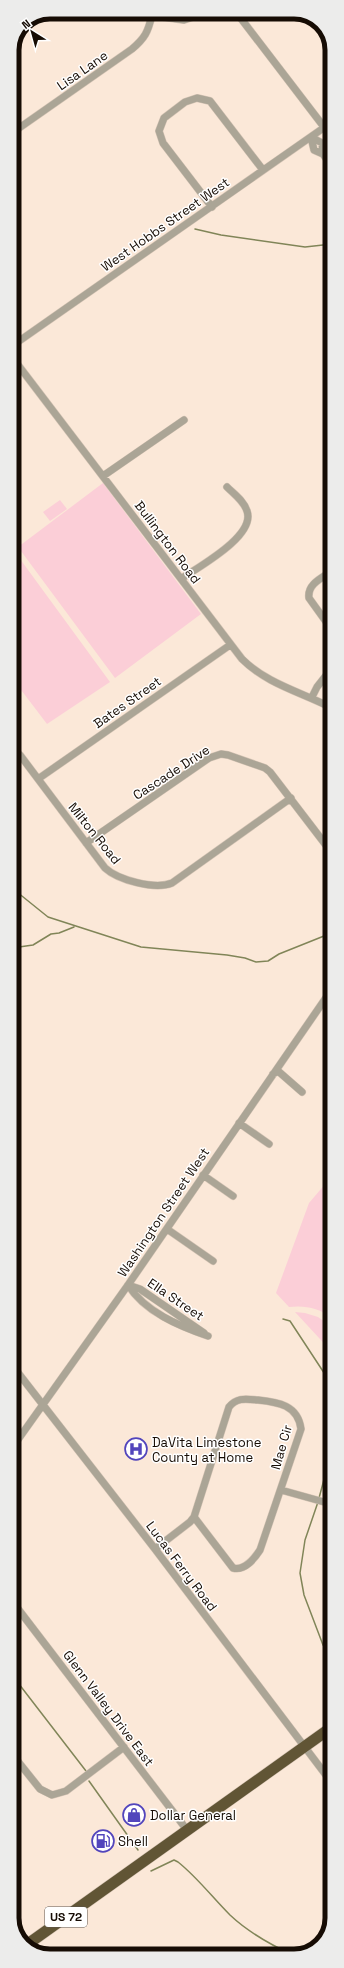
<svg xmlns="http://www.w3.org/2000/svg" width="344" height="1968" font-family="'Space Grotesk',sans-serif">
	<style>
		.green { fill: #fbced7 }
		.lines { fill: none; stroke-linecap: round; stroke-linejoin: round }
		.stream { stroke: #808558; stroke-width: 1.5 }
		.minor-casing { stroke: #d6c5b6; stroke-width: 8 }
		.highway-casing { stroke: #d6c5b6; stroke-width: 12 }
		.minor { stroke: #aba596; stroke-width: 7 }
		.highway { stroke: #615535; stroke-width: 11 }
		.labels { text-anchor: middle; stroke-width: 3; stroke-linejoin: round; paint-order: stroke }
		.shield { fill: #fff; stroke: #5c554f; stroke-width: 1 }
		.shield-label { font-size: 12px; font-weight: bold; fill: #160c04 }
		.street-label { font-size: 13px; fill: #160c04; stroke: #fff }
		.poi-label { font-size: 13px; fill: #160c04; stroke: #fff; text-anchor: start }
		.rim { fill: none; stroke: #160c04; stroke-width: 5 }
	</style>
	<rect width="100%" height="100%" fill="#fbe8d8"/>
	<path class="green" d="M103 483 201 614 115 678 18 547Z
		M60 500 67 509 50 521 43 512Z
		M12 548 110 682 47 724 12 678Z
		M332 1176V1318C319 1308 305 1305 289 1307L276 1293 309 1203Z
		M295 1312 305 1313 318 1317 332 1327V1352Z"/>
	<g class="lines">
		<path class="stream" d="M195 229 221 235 305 247 332 244
			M12 888 48 917 141 947 227 955 245 958 256 962 268 961 279 954 324 936 332 935
			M12 948 33 945 51 934 59 933 74 927
			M283 1319 290 1321 332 1385
			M319 1498 332 1450
			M318 1502 305 1540 300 1573 304 1595 323 1645 332 1661
			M12 1675 86 1771
			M89 1781 138 1850
			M151 1871 174 1860 178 1862C197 1877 212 1897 230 1915 247 1931 273 1946 295 1956"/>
		<g class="minor-casing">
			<path id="minor" d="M127 12 184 20 208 12
				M236 12 324 127
				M12 133 132 49C145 38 148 32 152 15
				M311 137 322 143 323 154 332 167
				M311 137 314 150 323 154
				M212 207 163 143 159 131 164 118 185 102 197 98 210 101 263 170
				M12 346 332 122
				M12 357 242 659C267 684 301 692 332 708
				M103 476 184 420
				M332 571C322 578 307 584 309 598L332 630
				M181 579C198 567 256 536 247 511 244 501 234 494 227 487
				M312 697 317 687 332 668
				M20 755 105 868C118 880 155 890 172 883L291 798
				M38 779 230 645
				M86 843 209 758 221 754 228 755 265 768 270 772 332 853
				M273 1074 278 1071 302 1092
				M239 1123 269 1144
				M203 1175 233 1196
				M167 1229 213 1261
				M128 1285C145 1312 179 1326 208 1336
				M128 1285 140 1289 204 1333
				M12 1365 155 1549 332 1783
				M12 1448 128 1285 332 989
				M281 1490 324 1502H332
				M155 1549 190 1522 194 1517 229 1407C237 1397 246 1399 258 1400 278 1402 298 1405 301 1429L260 1550C254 1559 245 1571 233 1568L194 1517
				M12 1601 187 1830
				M12 1754 40 1789 52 1795 66 1791 124 1747"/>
		</g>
		<g class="highway-casing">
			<path id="highway" d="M25 1946 332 1727"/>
		</g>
		<use href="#minor" class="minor"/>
		<use href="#highway" class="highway"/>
	</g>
	<defs>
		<g id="hospital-ring" transform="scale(1.15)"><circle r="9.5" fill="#fff" stroke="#5245bc" stroke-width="1.5"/><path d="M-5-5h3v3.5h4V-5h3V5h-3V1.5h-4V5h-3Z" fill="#5245bc"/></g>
		<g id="shop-ring" transform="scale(1.15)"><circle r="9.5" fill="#fff" stroke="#5245bc" stroke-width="1.5"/><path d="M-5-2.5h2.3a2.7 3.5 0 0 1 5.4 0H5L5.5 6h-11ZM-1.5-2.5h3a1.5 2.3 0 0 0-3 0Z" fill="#5245bc"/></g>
		<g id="fuel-ring" transform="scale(1.15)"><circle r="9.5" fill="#fff" stroke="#5245bc" stroke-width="1.5"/><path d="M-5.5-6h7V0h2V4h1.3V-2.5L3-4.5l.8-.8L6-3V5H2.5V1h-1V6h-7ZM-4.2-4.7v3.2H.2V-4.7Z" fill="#5245bc"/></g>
	</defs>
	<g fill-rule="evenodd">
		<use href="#hospital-ring" x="136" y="1449"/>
		<use href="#shop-ring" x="134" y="1815"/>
		<use href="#fuel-ring" x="103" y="1841"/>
	</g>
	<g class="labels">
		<rect class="shield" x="45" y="1907" width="42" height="20" rx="3"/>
		<g class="shield-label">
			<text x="66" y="1921">US 72</text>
		</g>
		<g class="street-label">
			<text transform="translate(82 70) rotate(-35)" y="5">Lisa Lane</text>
			<text transform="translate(165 224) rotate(-35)" y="5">West Hobbs Street West</text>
			<text transform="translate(168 542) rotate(53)" y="5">Bullington Road</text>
			<text transform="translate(127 702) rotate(-35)" y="5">Bates Street</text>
			<text transform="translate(171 772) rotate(-33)" y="5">Cascade Drive</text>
			<text transform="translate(95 833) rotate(51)" y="5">Milton Road</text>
			<text transform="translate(163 1212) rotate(-56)" y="5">Washington Street West</text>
			<text transform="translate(176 1299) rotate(34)" y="5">Ella Street</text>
			<text transform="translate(281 1447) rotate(-74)" y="5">Mae Cir</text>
			<text transform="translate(182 1566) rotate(53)" y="5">Lucas Ferry Road</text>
			<text transform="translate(109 1708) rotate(53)" y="5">Glenn Valley Drive East</text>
		</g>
		<g class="poi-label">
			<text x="152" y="1447">DaVita Limestone<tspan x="152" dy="15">County at Home</tspan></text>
			<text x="150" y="1820">Dollar General</text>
			<text x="118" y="1846">Shell</text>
		</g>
	</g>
	<path d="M0 0H344V1968H0ZM50 19H294A31 31 0 0 1 325 50V1918A31 31 0 0 1 294 1949H50A31 31 0 0 1 19 1918V50A31 31 0 0 1 50 19Z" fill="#ececeb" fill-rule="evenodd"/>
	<path class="rim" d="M50 19H294A31 31 0 0 1 325 50V1918A31 31 0 0 1 294 1949H50A31 31 0 0 1 19 1918V50A31 31 0 0 1 50 19Z"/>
	<g transform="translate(32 32) rotate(323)" stroke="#ffffff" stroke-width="3" paint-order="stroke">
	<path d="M0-3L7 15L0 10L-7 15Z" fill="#160c04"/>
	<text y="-6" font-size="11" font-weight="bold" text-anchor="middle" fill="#160c04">N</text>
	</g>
</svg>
